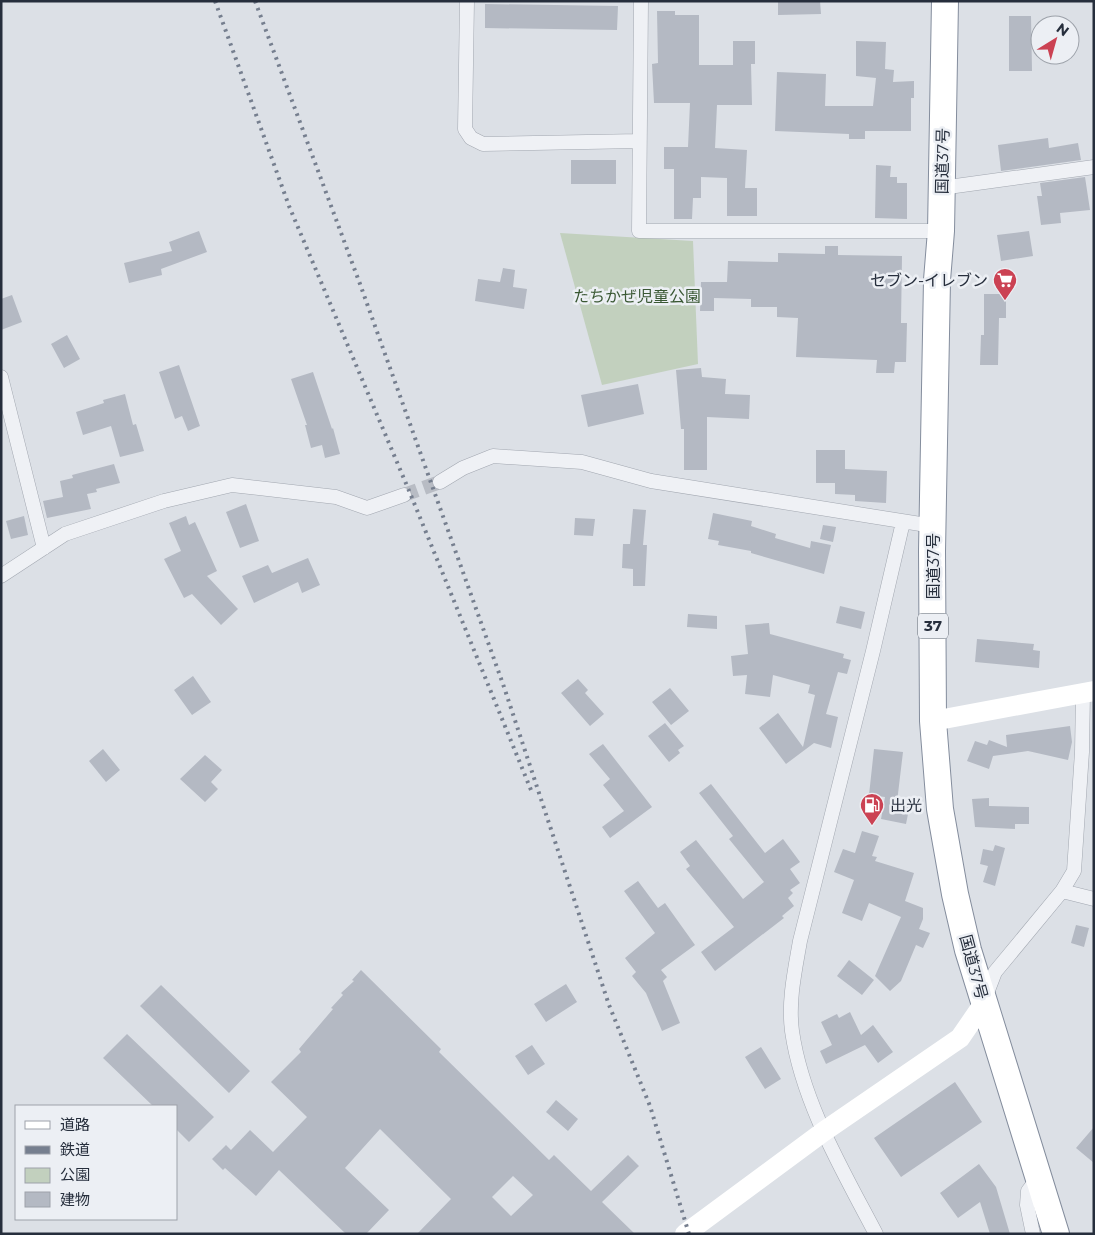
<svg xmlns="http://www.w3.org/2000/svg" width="1095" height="1235" font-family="Montserrat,'Noto Sans JP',sans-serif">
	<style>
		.green { fill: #c2d0be }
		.building { fill: #b4b9c3; fill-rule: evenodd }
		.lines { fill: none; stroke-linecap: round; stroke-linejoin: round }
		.street-tunnel { stroke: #b8bcc4; stroke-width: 14; stroke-dasharray: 14 7; stroke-linecap: butt }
		.street-casing { stroke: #a2a7b0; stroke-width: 15 }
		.highway-casing { stroke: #848d9d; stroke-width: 28 }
		.street { stroke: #eff1f5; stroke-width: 14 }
		.secondary { stroke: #fff; stroke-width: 20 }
		.highway { stroke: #fff; stroke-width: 26 }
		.rail { stroke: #767f8f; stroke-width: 4; stroke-dasharray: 2.5 5; stroke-linecap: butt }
		.labels { text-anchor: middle; stroke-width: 5; stroke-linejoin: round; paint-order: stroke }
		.shield { fill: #eceff4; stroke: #616873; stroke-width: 1 }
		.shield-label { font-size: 15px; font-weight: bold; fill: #262e3c }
		.street-label { font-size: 16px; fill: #262e3c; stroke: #eceff4 }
		.poi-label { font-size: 16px; fill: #262e3c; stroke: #eceff4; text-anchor: end }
		.park-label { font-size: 16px; fill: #3a5834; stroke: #eceff4 }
	</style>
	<rect width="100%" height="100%" fill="#dce0e6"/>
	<path class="green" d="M560 233 693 241 698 364 602 385Z"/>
	<path class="building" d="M778 1H820L821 14 778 15Z
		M485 4 618 6 617 30 485 28Z
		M657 11H675V15H699V65H733V41H755V64H751L752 105H717L715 148 747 150 745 188H757V216H727V178L701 177V198H693L692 219H674V169H664V147H688L690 103H654L652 64 658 63Z
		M1009 16H1031L1032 71H1009Z
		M856 41 886 42 885 69 894 70 893 82 914 81V98H911V131H865V139H849V134L775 131 777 72 826 74 825 106H873L876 78 856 76Z
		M1048 138 1049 148 1078 143 1081 160 1001 171 998 145Z
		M571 160H616V184H571Z
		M876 165 891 166 890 177H897V183H907V219L875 218Z
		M1085 177 1090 210 1060 213 1061 223 1041 225 1037 196H1042L1040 183Z
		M199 231 207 252 161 269 162 275 129 283 124 263 172 251 169 242Z
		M1029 231 1033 256 1001 261 997 235Z
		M825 246H838V255L902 256 901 323H907L906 362H895L894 373H876L877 360 796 357 798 318 777 317V307H751V299L714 298V311H700L701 282H727L728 261 778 262V253L825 254Z
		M503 268 515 270 513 287 527 289 524 309 475 301 478 279 500 282Z
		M984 294H1006V318H999L998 365H980L981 335H984Z
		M12 295 22 322 1 330V299Z
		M67 335 80 359 64 368 51 344Z
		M179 365 200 426 188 431 182 416 175 419 159 372Z
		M701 368 702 377 726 379 725 394 750 395 749 419 707 417V470H684V429H681L676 370Z
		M313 372 332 429 333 428 340 454 325 458 322 445 311 448 305 425H307L291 379Z
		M638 384 644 414 588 427 581 395Z
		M125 394 133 425 136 424 144 451 120 457 111 426 83 435 76 412 104 403 103 400Z
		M816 450H845V469L887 471 886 503 855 501V495L835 494V483H816Z
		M114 464 120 483 96 489 97 492 87 494 91 509 47 518 43 501 63 497 60 481 73 478 72 475Z
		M246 504 259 541 240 548 226 512Z
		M633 509 646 510 643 545H647L645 586H633V569L622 568 623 544H630Z
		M713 513 752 521 751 526 776 534 775 538 810 548 811 541 831 545 824 574 751 553V551L718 545 719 541 708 539Z
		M24 516 28 535 11 539 6 521Z
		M186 516 189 525 195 522 217 571 207 576 238 609 221 625 192 594 184 598 164 559 181 551 169 523Z
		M575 518 595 519 593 536 574 535Z
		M823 525 836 527 833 542 820 539Z
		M308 558 320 585 302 593 298 582 254 603 242 576 268 565 272 573Z
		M840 606 865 612 861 629 836 623Z
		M688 614 717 616V629L687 627Z
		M769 623 770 634 844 654 843 658 851 660 847 674 838 672 826 714 838 717 831 748 814 743 786 764 759 728 778 713 803 747 815 695 808 693 810 685 773 675 770 697 745 694 747 675 733 676 731 656 748 654 745 625Z
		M977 639 1034 644 1033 650 1040 651 1039 668 975 662Z
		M193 676 211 702 192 715 174 690Z
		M578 679 588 690 585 693 604 714 590 726 561 693Z
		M670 688 689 711 671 725 652 702Z
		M665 723 684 746 678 750 680 753 669 762 648 736Z
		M1070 726 1072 742 1068 760 1028 751 993 756 989 769 967 761 975 741 987 745 989 740 1007 747 1006 735Z
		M603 744 652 807 610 838 602 827 624 811 603 785 610 779 589 754Z
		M103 749 120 770 106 782 89 761Z
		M874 749 903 752 897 802 910 804 906 824 881 819 885 797 869 795Z
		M205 755 222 770 211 782 218 789 205 802 180 779Z
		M711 784 765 853 783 839 800 862 790 869 800 883 790 890 793 893 788 898 794 906 782 916 784 918 715 971 701 952 734 927 686 869 690 866 680 852 696 840 743 899 764 882 729 839 733 836 699 793Z
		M989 798V806L1029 807V824H1015V829L975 827 972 799Z
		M862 831 879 836 872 856 877 857 875 861 914 873 905 901 923 908V919L919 929 930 933 923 948 916 945 901 981 890 991 875 976 901 917 869 903 862 921 842 913 854 880 834 872 843 849 855 853Z
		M995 845 1005 848 995 886 983 882 988 866 980 864 983 849 993 851Z
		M638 881 658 908 665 903 695 945 661 970 667 977 663 981 680 1023 662 1031 646 993 632 976 636 972 625 958 655 933 624 891Z
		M1076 925 1089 928 1084 947 1071 943Z
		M849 960 874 980 862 995 837 976Z
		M361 970 441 1049 439 1052 549 1160 554 1155 591 1191 628 1155 639 1166 602 1202 635 1234H417L451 1199 380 1129 345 1168 389 1210 366 1234H346L279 1170 256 1196 225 1168 223 1170 212 1159 226 1145 231 1150 250 1130 273 1152 307 1117 271 1082 301 1052 299 1049 333 1009 331 1008 343 995 341 993 354 981 352 980ZM513 1176 533 1195 511 1216 492 1197Z
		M566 984 577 1002 546 1022 534 1004Z
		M161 985 250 1071 229 1093 140 1006Z
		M850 1012 861 1035 873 1025 893 1052 878 1063 865 1045 826 1064 820 1051 832 1045 821 1022 837 1014 839 1018Z
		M127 1034 214 1117 189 1142 176 1129V1106H153L103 1058Z
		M532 1045 545 1064 528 1075 515 1056Z
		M761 1047 781 1079 765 1089 745 1057Z
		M955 1082 982 1122 901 1177 874 1138Z
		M556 1100 578 1119 568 1131 546 1112Z
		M1094 1127V1163L1076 1148Z
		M979 1164 996 1187 1010 1234H990L980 1202 958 1218 940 1193Z"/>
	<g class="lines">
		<path class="street-tunnel" d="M404 495 440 482"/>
		<g class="street-casing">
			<path id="street" d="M467 1 465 129 471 138 483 144 639 141
				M641 1 639 231H941
				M941 188 1094 167
				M1 377 44 548
				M440 482 463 468 493 456 582 462 651 481 933 526
				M1 576 65 534 164 501 232 485 336 497 367 508 404 495
				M1062 891 1094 899
				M985 998 995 972 1062 891 1074 871 1082 752 1083 693
				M876 1234C843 1171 802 1102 792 1031 788 1001 795 970 800 941L873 651 903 522
				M1033 1234 1027 1205 1028 1191 1038 1178"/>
		</g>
		<g class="highway-casing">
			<path id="highway" d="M945 1 941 231 937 280 932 551 933 721 940 809 955 894 968 950 1056 1234"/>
		</g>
		<use href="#street" class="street"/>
		<path class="secondary" d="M933 721 1094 691
			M685 1234 823 1132 960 1038 984 1003"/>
		<use href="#highway" class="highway"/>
		<path class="rail" d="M215 1 289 206 410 493 531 790
			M255 1 360 284 504 687 609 1005 650 1106 689 1234"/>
	</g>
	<defs>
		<g id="supermarket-pin" transform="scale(1.25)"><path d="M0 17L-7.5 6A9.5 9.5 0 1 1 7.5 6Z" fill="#cb4253" stroke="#eceff4"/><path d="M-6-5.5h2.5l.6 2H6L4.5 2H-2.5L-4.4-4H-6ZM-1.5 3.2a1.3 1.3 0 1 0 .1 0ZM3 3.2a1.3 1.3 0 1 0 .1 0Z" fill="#fff"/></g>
		<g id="fuel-pin" transform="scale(1.25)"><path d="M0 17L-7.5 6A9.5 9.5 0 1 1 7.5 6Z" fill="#cb4253" stroke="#eceff4"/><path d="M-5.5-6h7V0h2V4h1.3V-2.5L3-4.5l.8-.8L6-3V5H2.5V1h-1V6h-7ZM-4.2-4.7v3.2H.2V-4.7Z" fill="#fff"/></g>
	</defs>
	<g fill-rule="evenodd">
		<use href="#supermarket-pin" x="1005" y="280"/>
		<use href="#fuel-pin" x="872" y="805"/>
	</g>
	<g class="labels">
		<rect class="shield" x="918" y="613.5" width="30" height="25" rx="4"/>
		<g class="shield-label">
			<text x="933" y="631">37</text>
		</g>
		<g class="street-label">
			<text transform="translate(942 161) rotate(-89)" y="6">国道37号</text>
			<text transform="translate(933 566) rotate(-90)" y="6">国道37号</text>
			<text transform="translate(974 967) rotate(75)" y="6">国道37号</text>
		</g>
		<g class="poi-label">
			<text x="988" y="286">セブン-イレブン</text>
			<text x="890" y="811" text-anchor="start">出光</text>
		</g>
		<g class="park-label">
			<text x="637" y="302">たちかぜ児童公園</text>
		</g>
	</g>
	<rect width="1095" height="1235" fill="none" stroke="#262e3c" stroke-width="5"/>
	<rect x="15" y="1105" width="162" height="115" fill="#eceff4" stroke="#9da2aa"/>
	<rect x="25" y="1121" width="25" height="8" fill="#ffffff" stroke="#9da2aa"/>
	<text x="60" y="1130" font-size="15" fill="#262e3c">道路</text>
	<rect x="25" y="1146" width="25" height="8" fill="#767f8f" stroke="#9da2aa"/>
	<text x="60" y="1155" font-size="15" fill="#262e3c">鉄道</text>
	<rect x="25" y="1168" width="25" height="15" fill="#c2d0be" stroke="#9da2aa"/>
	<text x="60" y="1180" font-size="15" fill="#262e3c">公園</text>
	<rect x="25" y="1192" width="25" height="15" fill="#b4b9c3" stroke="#9da2aa"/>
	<text x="60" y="1205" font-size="15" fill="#262e3c">建物</text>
	<g transform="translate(1055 40) rotate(37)"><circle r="24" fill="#eceff4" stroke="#9da2aa"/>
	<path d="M0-4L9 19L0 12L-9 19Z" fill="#cb4253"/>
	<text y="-8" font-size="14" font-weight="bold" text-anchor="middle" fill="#262e3c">N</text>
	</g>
</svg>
